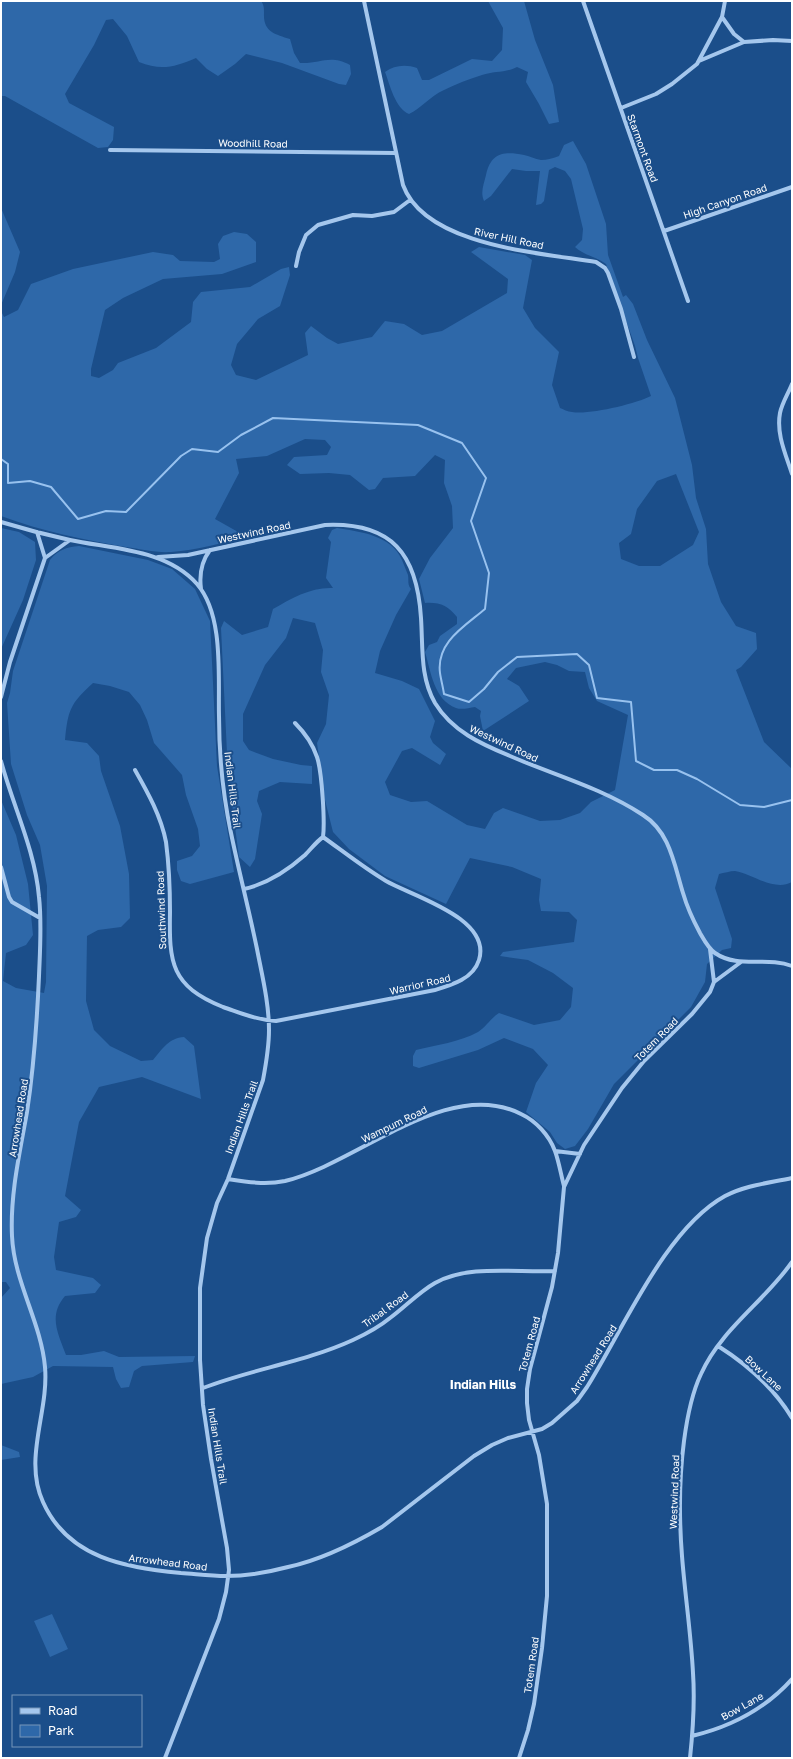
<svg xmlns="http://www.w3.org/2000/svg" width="793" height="1759" font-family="'Golos Text',sans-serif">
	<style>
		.green { fill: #2e68a9; fill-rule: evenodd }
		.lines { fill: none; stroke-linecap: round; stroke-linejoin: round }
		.stream { stroke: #98c2ef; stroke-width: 2 }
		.street { stroke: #a5c7ed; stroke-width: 4 }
		.labels { text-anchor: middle; stroke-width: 4; stroke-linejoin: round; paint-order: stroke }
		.street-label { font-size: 10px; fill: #fff; stroke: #1b4e8a }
		.quarter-label { font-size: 12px; font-weight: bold; fill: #fff; stroke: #1b4e8a }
	</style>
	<rect width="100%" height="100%" fill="#1b4e8a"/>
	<path class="green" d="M1 1H261C264 5 264 8 264 13 263 32 275 34 290 39L294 53 300 63C321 64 329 54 350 65L351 74 346 85 339 84 282 63 246 54 235 64 218 76 207 69 196 58C175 67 161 71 139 62L127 36 113 19 106 20 94 45 65 94 69 103 114 127 113 140 108 147 98 148 5 96H1Z
		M488 1H524L535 40 553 85 559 122 549 124 539 104 526 82 528 72 517 67C506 73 494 71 482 75 469 79 456 84 444 90 430 96 422 108 409 114 395 108 390 85 385 72 394 65 406 64 417 68L422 80H429L472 59 492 61 502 50 503 28Z
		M573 141 586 164 606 224 608 255 623 297 626 295 633 304 647 340 675 398 692 465 696 498 706 529 708 564 721 602 736 626 756 633 757 649 741 667 736 670 764 742 792 769V882C774 892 753 874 735 871 730 871 724 873 719 874L715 888 732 939 731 948 722 950 707 964 705 982 691 1007 614 1084 588 1129 575 1146 565 1149 557 1143 550 1132 526 1112 536 1083 548 1065 533 1049 504 1038 478 1050 419 1068 413 1066V1056L416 1050C436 1045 460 1042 478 1032 486 1027 491 1018 499 1013L534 1025 560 1020 571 1007 573 988 553 973 528 960 500 956 503 952 574 942 577 920 569 912 541 911 539 900 541 879 512 867 470 858 446 904 385 876 349 849 333 832 325 800 317 743 326 724 329 695 321 672 323 650 315 623 293 618 286 638 265 665 243 714V741L249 750 273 759 301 765 312 766V784L280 782 259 791 257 801 262 814 255 859 250 867 239 857 228 774 221 628 224 621 242 635 268 627 273 609C292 598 311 587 333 588L326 578 331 542 328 538 332 530 337 528C361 532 391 535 402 560 404 565 406 570 408 575 409 581 407 584 411 589L396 615 380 651 375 673 402 681 419 689 435 721 430 737 433 743 446 754 440 765 412 748 402 751 385 782 390 795 411 802 427 801 467 825 485 829 494 813 503 808 540 821 560 820 580 813 591 802 615 790 628 715 597 701 589 688 585 672 569 671 557 665 545 662 516 668 507 679 519 686 529 701 483 731 480 716 481 711 475 707C469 708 461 710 456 708 434 700 431 672 425 652L429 645 437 642 440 636 457 624V617C448 606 440 602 425 603L419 579 430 558 453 528 452 506 444 483 445 460 435 455 415 476 383 478 375 489 369 490 350 475 329 473 300 474 287 465 294 457 327 455 331 447 325 440 305 439 267 456 236 459 239 473 215 519 247 537C222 543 197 550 171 552 156 553 141 549 126 547 84 540 41 531 1 516V311L4 317 18 310 31 284 73 269 153 252 173 255 180 261 214 262 220 259 218 244 223 236 234 232 247 234 256 242V262L222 274 163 279 123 298 105 310 91 369V376L99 378 113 370 118 363 156 348 191 322 193 302 201 292 250 287 281 269 289 267 290 275 280 306 258 319 237 344 231 365 236 375 256 380 308 355 305 333 311 326 327 338 338 344 372 337 385 321 404 324 422 335 442 331 507 293 508 279 471 252 479 247 525 255 532 260 523 308 535 328 559 352 552 385 560 408C563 409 568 412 572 412 589 415 635 404 651 396L638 358 635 346 606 264C597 257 583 255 575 247L582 240 583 229 571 179 565 171 555 167 549 170 544 201 541 204 536 205 540 171H526L512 169 491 196 484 201C480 192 484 184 486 175 491 153 503 151 524 155 529 156 535 159 541 160 547 160 554 158 559 156L564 145ZM676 474 699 532 693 545 660 566H639L621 559 619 543 631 534 637 509 657 481Z
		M1 208 20 252 15 272 1 305Z
		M1 528 19 532 35 542 36 560 23 600 1 649Z
		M79 546 148 560 172 569 195 589 210 621 217 766 234 872 190 884 181 881 177 870V861L192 856 200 846 198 829 186 795 182 775 154 743 147 720 140 705 129 692 110 686 93 683C70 704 68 710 65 740L87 743 99 756 101 771 120 826 129 874 130 918 121 927 98 930 87 936 86 1001 94 1030 110 1046 141 1061 153 1060C162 1049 169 1038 184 1037L194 1046 201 1099 142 1077 99 1087 79 1122 65 1196 81 1210 76 1217 59 1222 54 1257 56 1270 93 1278 101 1285 95 1293 65 1296C48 1316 58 1333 66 1355H81L104 1351 119 1357 195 1356 193 1362 142 1366 134 1371 129 1387 121 1388 116 1379 113 1367 53 1366 33 1377 1 1384V1298L10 1288 6 1282H1V800L16 835 28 884 33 935 26 945 6 953 3 981 16 988 44 993 46 982 47 886 40 845 27 815 11 764 7 703 10 693 13 671 50 560C58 550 66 547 79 546Z
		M1 1445 19 1452 20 1457 1 1460Z
		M52 1614 68 1649 50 1657 34 1621Z"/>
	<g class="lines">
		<path class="stream" d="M1 459 8 464V483L30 481 51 487 78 519 106 511 126 512 181 456 192 449 218 452 241 435 273 418 418 425 462 443 486 478 471 521 489 573 485 609C465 626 436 642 440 673 441 680 443 687 444 694L469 702 484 689 498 672 517 657 577 654 589 665 597 698 631 702 636 761 654 770H677L697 779 740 805 764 807 792 800"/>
		<path class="street" d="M364 1 403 185C425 246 541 253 596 262L605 268 608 273 621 309 634 357
			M583 1 688 301
			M722 17 734 34 744 42 773 40 792 41
			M699 61 744 42
			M621 108 656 94 672 84 697 64 722 17 725 1
			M110 150 396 153
			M664 231 792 187
			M296 266 299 252 306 235 318 225 353 215 372 216 394 212 410 200
			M792 384C788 394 782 403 780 413 776 434 786 455 792 474
			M1 522C24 529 47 535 70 540 112 549 166 549 197 584 224 615 218 676 219 716 219 755 223 795 231 833 239 872 249 910 257 949 262 975 269 1003 269 1030 269 1047 266 1064 263 1080L228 1179 217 1203 207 1238 200 1288V1360L203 1405 211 1459 227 1548 229 1570 226 1592 219 1619 165 1758
			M158 557 188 555 325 525C392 522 417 554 421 618 423 648 420 677 435 703 452 731 481 744 510 756 554 775 602 788 643 815 670 832 674 864 683 893 687 907 693 920 700 933 704 940 708 948 715 953 738 969 767 956 792 966
			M45 558 70 540
			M201 589C199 574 201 562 210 550
			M1 697 10 662 45 558 37 532
			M1 761C13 806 35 850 39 897 42 923 40 950 39 976 37 1022 34 1066 27 1112 20 1152 10 1194 12 1236 14 1282 41 1322 45 1367 49 1412 23 1458 43 1502 68 1558 126 1568 181 1573 196 1574 211 1576 226 1576 246 1576 269 1572 288 1567 321 1560 353 1544 382 1527L474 1456 492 1445 508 1438 542 1429 552 1423 577 1401 587 1387C623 1330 665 1229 725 1196 746 1185 769 1183 792 1178
			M135 770C148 793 161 816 166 842 169 865 170 889 170 912 169 963 171 986 223 1007 241 1013 257 1020 276 1021L435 990C452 985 473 979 479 960 492 918 412 896 386 881 364 868 344 852 323 837
			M1 867 9 897 12 902 40 918
			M244 889C267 884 288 870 305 855 311 849 316 842 323 837 325 822 322 772 317 757 313 745 304 732 295 723
			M714 982 741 962
			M555 1151 580 1154
			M228 1179C247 1182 265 1185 285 1181 357 1164 447 1076 521 1114 536 1121 549 1135 555 1151 559 1162 561 1175 564 1186
			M718 1346C748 1365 774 1388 792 1418
			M203 1388C252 1369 305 1362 353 1340 366 1334 379 1327 390 1318 405 1307 419 1292 435 1283 468 1264 518 1273 555 1271
			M692 1736C730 1727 766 1708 792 1679
			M519 1758 528 1730 534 1704 542 1648 547 1596V1504L539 1455 529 1420 527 1403V1389L530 1369 552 1287 558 1253 564 1187 584 1145 622 1088 644 1061 692 1014 710 992 714 982 710 949
			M690 1758C693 1730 695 1702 693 1673 691 1634 685 1595 682 1556 679 1518 679 1479 684 1441 687 1418 691 1395 701 1374 721 1329 765 1301 792 1262"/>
	</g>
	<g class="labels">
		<g class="street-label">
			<text transform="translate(253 143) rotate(1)" y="4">Woodhill Road</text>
			<text transform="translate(643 148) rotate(70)" y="4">Starmont Road</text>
			<text transform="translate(725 201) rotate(-19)" y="4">High Canyon Road</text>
			<text transform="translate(509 238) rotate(12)" y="4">River Hill Road</text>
			<text transform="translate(254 532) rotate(-12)" y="4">Westwind Road</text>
			<text transform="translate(504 743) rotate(25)" y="4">Westwind Road</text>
			<text transform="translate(233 790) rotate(83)" y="4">Indian Hills Trail</text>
			<text transform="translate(161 910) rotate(-92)" y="4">Southwind Road</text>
			<text transform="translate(420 984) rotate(-13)" y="4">Warrior Road</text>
			<text transform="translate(656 1039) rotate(-45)" y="4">Totem Road</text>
			<text transform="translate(241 1117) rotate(-70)" y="4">Indian Hills Trail</text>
			<text transform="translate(18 1118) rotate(-81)" y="4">Arrowhead Road</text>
			<text transform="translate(394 1124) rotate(-26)" y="4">Wampum Road</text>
			<text transform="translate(385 1309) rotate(-36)" y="4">Tribal Road</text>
			<text transform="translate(529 1344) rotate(-75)" y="4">Totem Road</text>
			<text transform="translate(593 1359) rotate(-58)" y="4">Arrowhead Road</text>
			<text transform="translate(764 1373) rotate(43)" y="4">Bow Lane</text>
			<text transform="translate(218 1446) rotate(81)" y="4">Indian Hills Trail</text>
			<text transform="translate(674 1492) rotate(-88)" y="4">Westwind Road</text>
			<text transform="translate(168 1562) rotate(7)" y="4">Arrowhead Road</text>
			<text transform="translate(531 1665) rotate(-82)" y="4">Totem Road</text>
			<text transform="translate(742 1706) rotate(-29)" y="4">Bow Lane</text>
		</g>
		<g class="quarter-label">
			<text x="483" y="1389">Indian Hills</text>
		</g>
	</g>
	<rect width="793" height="1759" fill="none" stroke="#ffffff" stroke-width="4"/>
	<rect x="12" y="1695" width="130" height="52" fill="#1b4e8a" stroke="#7695b9"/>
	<rect x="20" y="1708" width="20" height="6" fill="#a5c7ed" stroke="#7695b9"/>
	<text x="48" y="1715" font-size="12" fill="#ffffff">Road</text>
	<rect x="20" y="1725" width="20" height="12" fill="#2e68a9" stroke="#7695b9"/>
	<text x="48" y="1735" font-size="12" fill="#ffffff">Park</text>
</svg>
